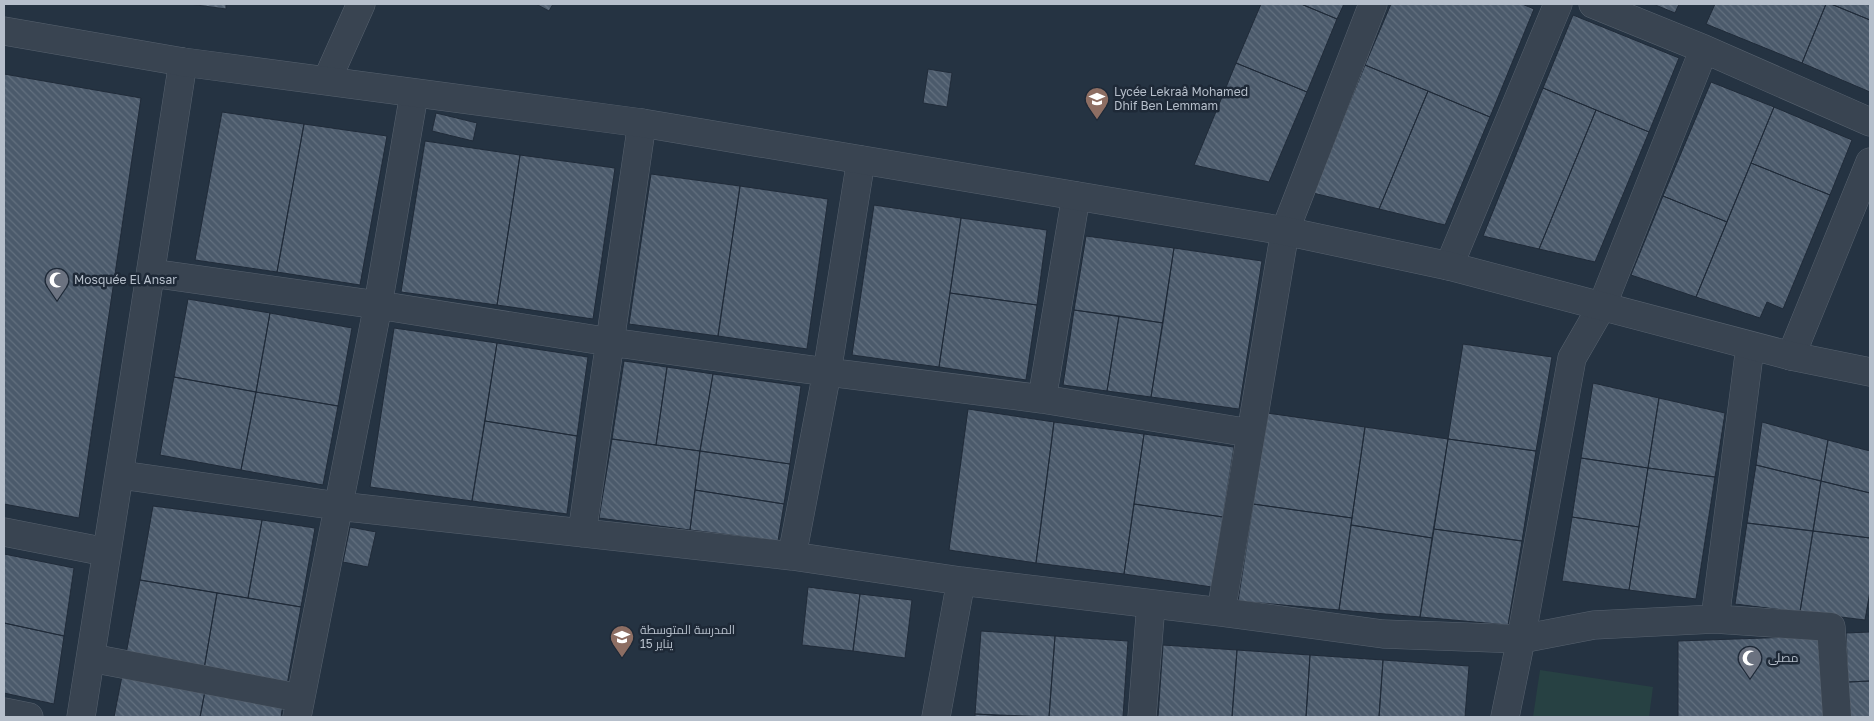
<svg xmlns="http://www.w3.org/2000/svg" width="1874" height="721" font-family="'Golos Text',Cairo,sans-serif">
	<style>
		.garden { fill: #274143 }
		.building { fill: url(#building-back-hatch); stroke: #202b39 }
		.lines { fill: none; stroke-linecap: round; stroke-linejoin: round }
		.minor-casing { stroke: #57626f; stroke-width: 29 }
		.tertiary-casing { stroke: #57626f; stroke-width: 29 }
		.minor { stroke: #394451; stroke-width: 28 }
		.tertiary { stroke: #394451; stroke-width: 28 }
		.labels { text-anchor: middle; stroke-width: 5; stroke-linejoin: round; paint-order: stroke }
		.poi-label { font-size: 12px; fill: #b6bfcb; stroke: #1e2937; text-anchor: start }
	</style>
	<defs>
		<pattern id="building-back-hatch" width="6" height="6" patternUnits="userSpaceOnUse" patternTransform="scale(1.25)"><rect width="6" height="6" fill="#4b5a6b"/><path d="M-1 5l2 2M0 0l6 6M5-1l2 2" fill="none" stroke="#63707f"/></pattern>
	</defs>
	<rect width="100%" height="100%" fill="#253342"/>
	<path class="garden" d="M1540 670 1653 687 1649 717H1533Z"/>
	<path class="building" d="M189 4H226V9Z
		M536 4H553L549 11Z
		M1261 4H1301L1337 19 1307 92 1236 63Z
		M1301 4H1344L1337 19Z
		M1391 4H1522L1534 9 1490 117 1365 65Z
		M1653 4H1679L1675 13Z
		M1715 4H1826L1802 63 1706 24Z
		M1826 4H1831L1870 20V92L1802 63Z
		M1831 4H1870V20Z
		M1573 15 1679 58 1649 132 1543 88Z
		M1236 63 1307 92 1269 182 1194 165Z
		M1365 65 1428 91 1379 209 1313 193Z
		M928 69 952 73 947 107 923 103Z
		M4 74 141 98 79 518 4 504Z
		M1711 82 1774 107 1727 222 1663 196Z
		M1543 88 1596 110 1539 249 1483 236Z
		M1428 91 1490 117 1445 225 1379 209Z
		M1774 107 1852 140 1830 195 1751 163Z
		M1596 110 1649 132 1595 262 1539 249Z
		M222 112 304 124 277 272 195 260Z
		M436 113 477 123 473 141 432 131Z
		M304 124 387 136 360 285 277 272Z
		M425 141 520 155 497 305 401 292Z
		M520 155 615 168 593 319 497 305Z
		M1751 163 1830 195 1783 309 1767 302 1760 318 1696 297Z
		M651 174 740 186 718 336 629 324Z
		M740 186 828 199 807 349 718 336Z
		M1663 196 1727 222 1696 297 1631 275Z
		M874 205 961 218 939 367 852 355Z
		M961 218 1047 230 1037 305 950 293Z
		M1086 236 1174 248 1163 323 1074 310Z
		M1174 248 1262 261 1239 409 1151 397Z
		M950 293 1037 305 1026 380 939 367Z
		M188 299 270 313 256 392 174 377Z
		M1074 310 1119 316 1107 391 1063 385Z
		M270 313 352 328 338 406 256 392Z
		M1119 316 1163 323 1151 397 1107 391Z
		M394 328 497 343 472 501 370 487Z
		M497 343 588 357 577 436 485 421Z
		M1463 344 1552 357 1536 451 1448 439Z
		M624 361 667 367 656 445 612 439Z
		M667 367 713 374 700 451 656 445Z
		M713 374 801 386 790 464 700 451Z
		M174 377 256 392 241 470 160 455Z
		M1593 383 1659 398 1648 468 1581 458Z
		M256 392 338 406 323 485 241 470Z
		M1659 398 1725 413 1715 477 1648 468Z
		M968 409 1054 422 1036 563 949 550Z
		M1267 413 1365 427 1352 518 1253 504Z
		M485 421 577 436 567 514 472 501Z
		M1054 422 1144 434 1124 574 1036 563Z
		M1762 422 1828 440 1821 481 1756 465Z
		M1365 427 1448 439 1432 538 1351 525Z
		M1144 434 1234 447 1223 517 1134 504Z
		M612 439 700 451 690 530 599 518Z
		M1448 439 1536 451 1522 541 1434 529Z
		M1828 440 1870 451V493L1821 481Z
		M700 451 790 464 784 504 695 490Z
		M1581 458 1648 468 1639 527 1572 517Z
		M1756 465 1821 481 1813 531 1747 523Z
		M1648 468 1715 477 1696 599 1629 590Z
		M1821 481 1870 493V538L1813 531Z
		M695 490 784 504 778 541 690 530Z
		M1134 504 1223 517 1212 587 1124 574Z
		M1253 504 1352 518 1339 610 1238 601Z
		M153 506 262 520 248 598 140 580Z
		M1572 517 1639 527 1629 590 1562 581Z
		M262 520 315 528 301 607 248 598Z
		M1747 523 1813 531 1800 612 1735 604Z
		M1351 525 1432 538 1420 617 1339 610Z
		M350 527 376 532 368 567 343 562Z
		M1434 529 1522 541 1508 625 1420 617Z
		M1813 531 1870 538V591L1865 620 1800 612Z
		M4 554 74 568 64 636 4 623Z
		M140 580 217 593 204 669 126 654Z
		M808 587 860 594 853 651 802 645Z
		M217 593 301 607 287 685 204 669Z
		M860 594 912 600 905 658 853 651Z
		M4 623 64 636 54 704 4 693Z
		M981 631 1055 636 1049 717 975 714Z
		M1870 632V681L1848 682 1846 633Z
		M1055 636 1128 641 1123 717H1049Z
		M1821 636 1824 717H1678V641Z
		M1163 645 1237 650 1232 717H1158Z
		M1237 650 1310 655 1306 717H1232Z
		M1310 655 1383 660 1379 717H1306Z
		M1383 660 1469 666 1465 717H1379Z
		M122 676 205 691 200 717H114Z
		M1870 681V717H1850L1848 682Z
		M205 691 283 704 281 717H200Z
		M975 714 1018 717H975Z"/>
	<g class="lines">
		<g class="minor-casing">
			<path id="minor" d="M1593 4 1704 49 1870 122
				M327 80 361 4
				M1449 266 1558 4
				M151 273 378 305 610 342 827 372 1042 399 1250 433
				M1791 356 1870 162
				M1042 399 1076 196
				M121 475 338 506 792 556 961 581 1221 612 1383 634 1521 639 1594 625 1715 619 1831 627 1837 717
				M4 532 106 552
				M582 533 642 123
				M792 556 827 372 861 160
				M1221 612 1285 231 1373 4
				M1715 619 1750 347
				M91 658 300 698
				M4 712 29 717
				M81 717C115 499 150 280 183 62
				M297 717 378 305 414 94
				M936 717 961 581
				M1142 717 1151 604
				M1505 717 1521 639 1572 358 1602 306 1704 49"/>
		</g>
		<g class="tertiary-casing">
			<path id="tertiary" d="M4 31 183 62 642 123 1285 231 1449 266 1791 356 1870 372"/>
		</g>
		<use href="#minor" class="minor"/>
		<use href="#tertiary" class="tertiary"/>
	</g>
	<defs>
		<g id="school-pin" transform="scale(1.25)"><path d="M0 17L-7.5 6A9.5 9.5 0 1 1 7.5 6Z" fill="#8d6e63" stroke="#1e2937"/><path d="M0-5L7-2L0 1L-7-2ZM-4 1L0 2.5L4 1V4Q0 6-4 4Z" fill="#fff"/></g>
		<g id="mosque-pin" transform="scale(1.25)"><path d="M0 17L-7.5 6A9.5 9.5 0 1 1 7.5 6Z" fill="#6b7280" stroke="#1e2937"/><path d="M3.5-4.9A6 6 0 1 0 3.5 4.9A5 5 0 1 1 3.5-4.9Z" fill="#fff"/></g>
	</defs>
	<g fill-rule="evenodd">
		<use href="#school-pin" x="1097" y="99"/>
		<use href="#mosque-pin" x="57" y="280"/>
		<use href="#school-pin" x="622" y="637"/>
		<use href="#mosque-pin" x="1750" y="658"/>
	</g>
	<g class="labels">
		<g class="poi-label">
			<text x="1114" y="96">Lycée Lekraâ Mohamed<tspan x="1114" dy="14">Dhif Ben Lemmam</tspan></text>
			<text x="74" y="284">Mosquée El Ansar</text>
			<text x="640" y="634">المدرسة المتوسطة<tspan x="640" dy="14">15 يناير</tspan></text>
			<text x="1768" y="662">مصلى</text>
		</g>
	</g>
	<rect width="1874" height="721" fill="none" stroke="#b6bfcb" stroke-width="10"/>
</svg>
